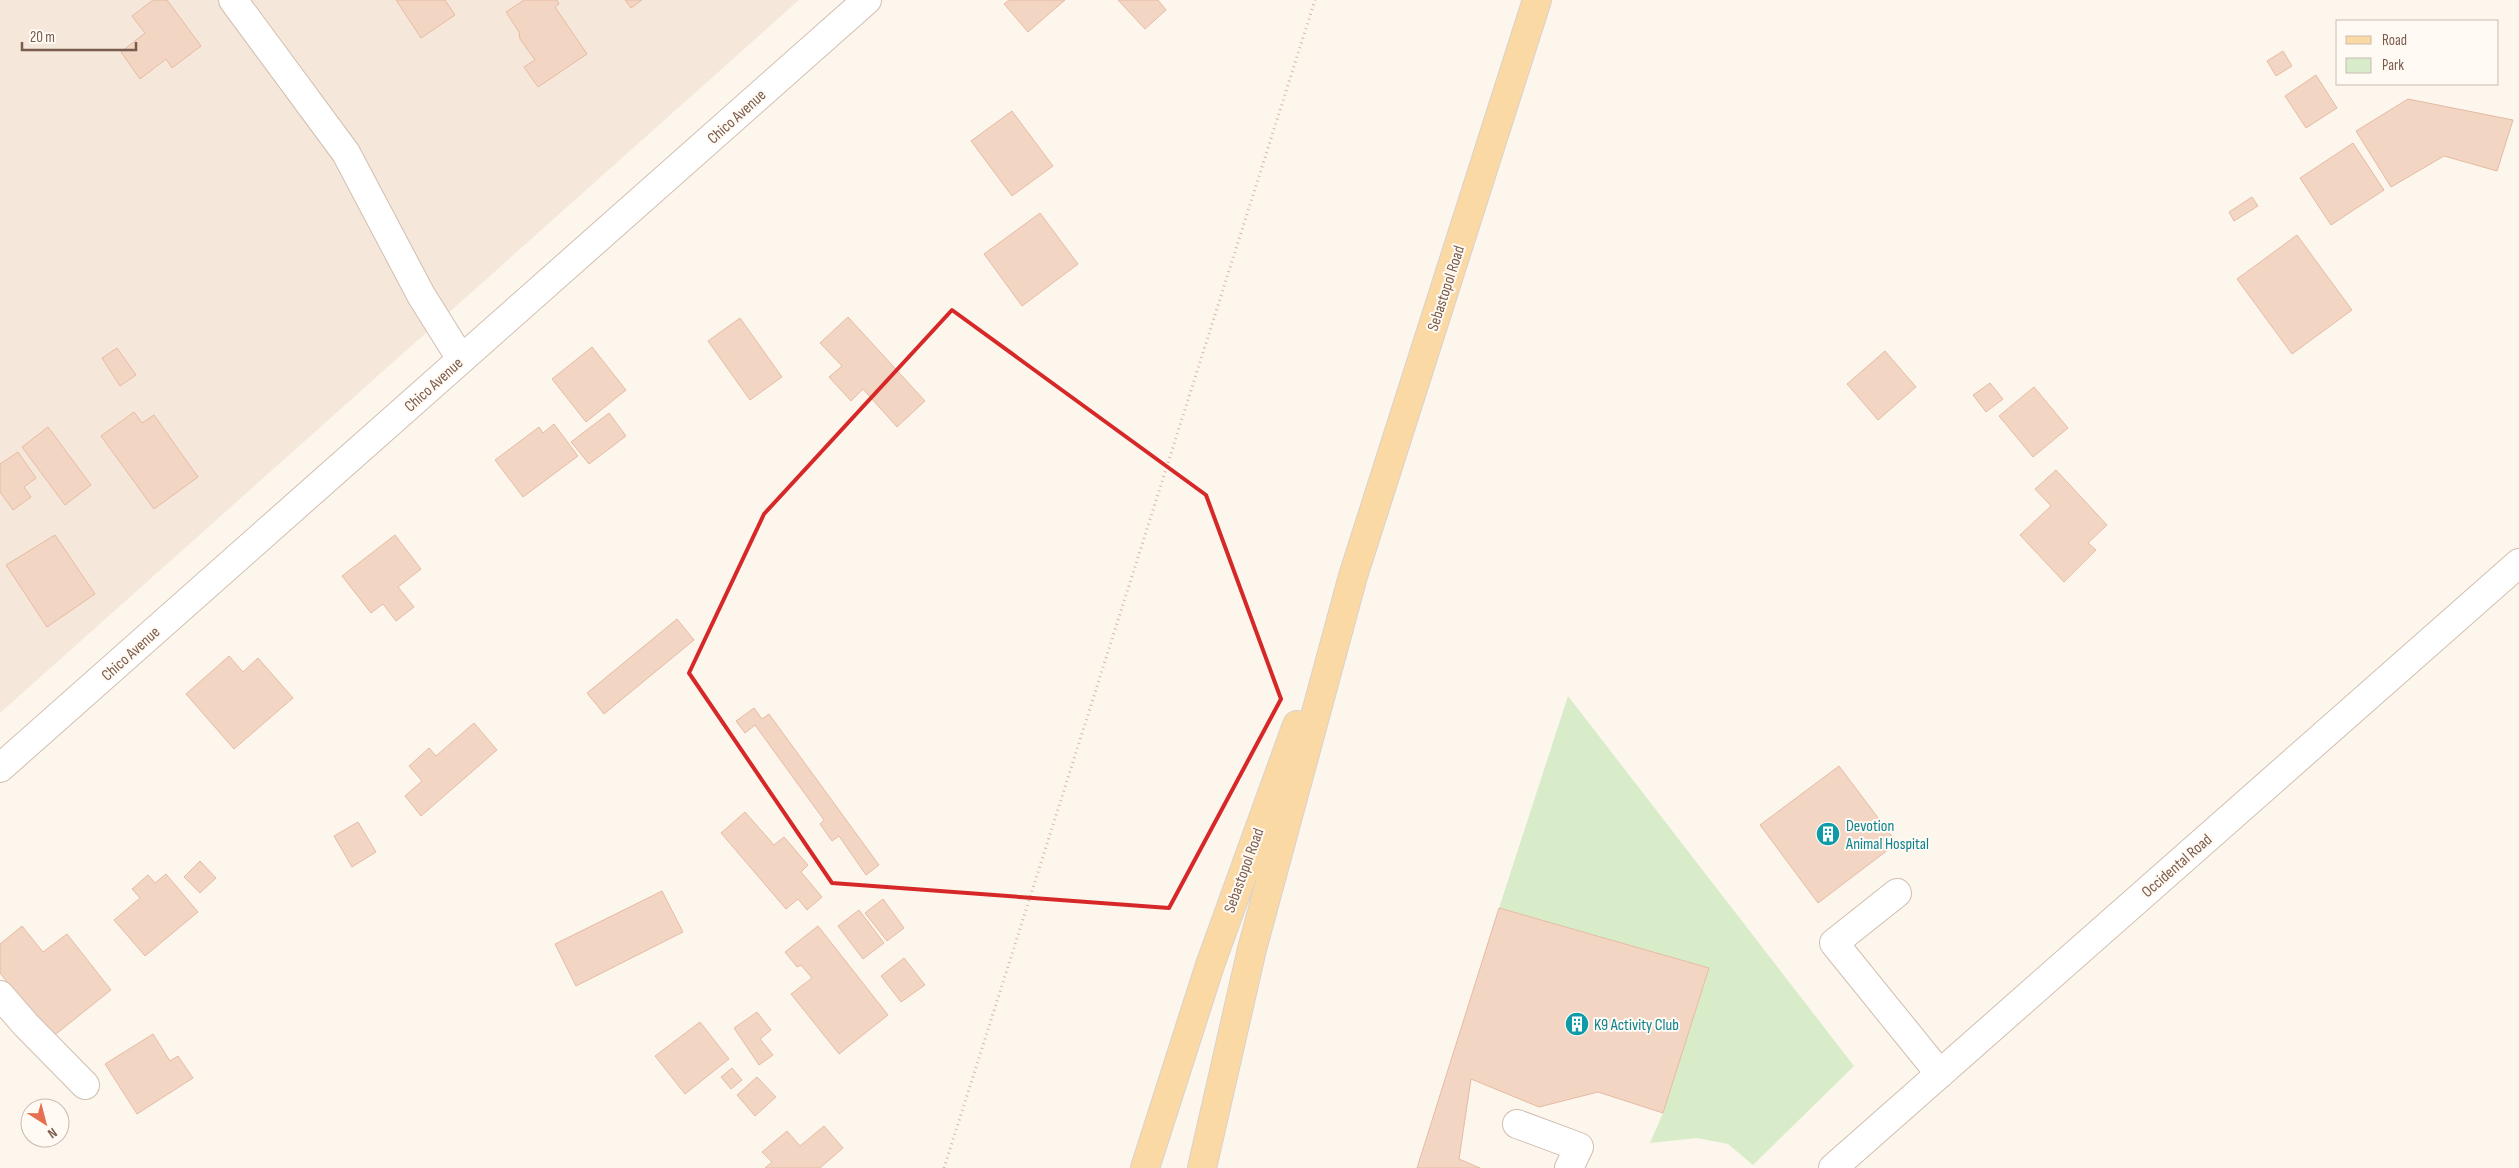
<svg xmlns="http://www.w3.org/2000/svg" width="2519" height="1168" font-family="'Sofia Sans Condensed',sans-serif">
	<style>
		.residential { fill: #f5e8da }
		.green { fill: #d8ecc9 }
		.building { fill: #f3d5c3; stroke: #e6bba3 }
		.lines { fill: none; stroke-linecap: round; stroke-linejoin: round }
		.minor-casing { stroke: #d1beb0; stroke-width: 30 }
		.major-casing { stroke: #dad1cd; stroke-width: 30 }
		.path { stroke: #d9b8a5; stroke-width: 3; stroke-dasharray: 1 4; stroke-linecap: butt }
		.minor { stroke: #fff; stroke-width: 28 }
		.major { stroke: #fbd9a5; stroke-width: 28 }
		.marked { fill: none; stroke: #d62828; stroke-width: 4; stroke-linejoin: round }
		.labels { text-anchor: middle; stroke-width: 4; stroke-linejoin: round; paint-order: stroke }
		.street-label { font-size: 16px; fill: #7a5c4d; stroke: #fffaf3 }
		.culture-label { font-size: 16px; fill: #0d838f; stroke: #fffaf3; text-anchor: start }
	</style>
	<rect width="100%" height="100%" fill="#fdf6ec"/>
	<path class="residential" d="M0 0H799L0 713Z"/>
	<path class="green" d="M1568 696 1854 1066 1753 1165 1728 1144 1697 1138 1650 1143 1663 1113 1709 968 1499 908Z"/>
	<path class="building" d="M153 0H167L201 46 172 68 166 59 140 79 121 52 145 33 132 16Z
		M396 0H445L455 15 421 38Z
		M524 0H557L559 4 555 7 587 54 538 87 524 67 535 60 520 39 519 32 506 12Z
		M625 0H642L631 8Z
		M1009 0H1065L1028 32 1004 4Z
		M1118 0H1158L1166 10 1145 29Z
		M2283 51 2292 66 2276 76 2267 61Z
		M2316 75 2337 108 2306 128 2285 96Z
		M2408 99 2513 120 2497 171 2444 156 2391 187 2356 131Z
		M1012 111 1053 166 1012 196 971 141Z
		M2353 143 2384 190 2331 225 2300 178Z
		M2252 197 2258 206 2234 221 2229 212Z
		M1040 213 1078 264 1022 306 984 254Z
		M2297 235 2352 310 2292 354 2237 279Z
		M848 317 925 401 897 427 863 389 851 401 829 377 842 366 820 343Z
		M740 318 782 377 750 400 708 341Z
		M592 347 626 390 586 422 552 379Z
		M117 348 136 375 120 386 102 358Z
		M1885 351 1916 387 1878 420 1847 384Z
		M1990 383 2003 399 1986 412 1973 395Z
		M2034 387 2068 428 2033 457 1999 416Z
		M134 412 142 423 154 415 198 477 154 509 101 436Z
		M609 413 626 436 589 464 571 442Z
		M554 424 578 456 523 497 495 460 539 427 543 433Z
		M48 427 91 485 65 505 22 447Z
		M18 452 36 478 24 487 31 497 13 510 0 492V464Z
		M2056 470 2107 525 2088 543 2096 550 2064 582 2020 535 2051 506 2035 489Z
		M55 535 95 594 47 627 6 565Z
		M395 535 421 569 398 587 414 607 396 621 383 604 371 613 342 576Z
		M677 619 694 640 604 714 587 693Z
		M229 656 243 672 258 658 293 698 234 749 186 694Z
		M754 708 762 719 769 714 879 865 866 875 839 836 832 841 820 824 824 820 755 725 745 733 736 721Z
		M474 723 497 750 421 816 405 796 422 781 409 766 429 748 436 756Z
		M1839 766 1897 843 1818 903 1760 825Z
		M745 812 774 845 784 837 808 865 801 872 822 897 807 910 798 899 786 909 721 833Z
		M358 822 376 852 352 867 334 836Z
		M200 861 216 878 200 893 184 877Z
		M166 874 198 912 145 956 114 920 140 898 132 889 148 875 155 883Z
		M662 891 683 932 576 986 555 944Z
		M883 899 904 928 887 941 865 913Z
		M1499 908 1709 968 1663 1113 1598 1092 1539 1107 1471 1079 1459 1159 1480 1168H1417Z
		M859 910 884 943 863 959 838 926Z
		M22 926 43 952 67 934 111 990 51 1038 0 973V944Z
		M818 926 888 1015 839 1054 791 994 812 978 801 965 797 967 785 952Z
		M904 958 925 985 901 1002 881 976Z
		M757 1012 771 1030 760 1039 773 1055 759 1065 734 1028Z
		M700 1022 729 1059 685 1094 655 1056Z
		M153 1034 170 1061 178 1056 193 1078 137 1114 105 1064Z
		M732 1068 742 1080 731 1089 721 1077Z
		M757 1077 776 1097 755 1116 737 1095Z
		M824 1126 843 1148 820 1168H765L772 1162 762 1152 787 1131 800 1146Z"/>
	<g class="lines">
		<g class="minor-casing">
			<path id="minor" d="M233 0 346 153 421 295 461 359
				M0 768 867 0
				M1897 893 1834 943 1940 1074
				M0 995 26 1025 85 1085
				M1517 1124 1579 1147 1569 1168
				M1833 1168 2519 563"/>
		</g>
		<g class="major-casing">
			<path id="major" d="M1145 1168 1210 965 1297 725
				M1202 1168 1252 949 1353 576 1537 0"/>
		</g>
		<path class="path" d="M944 1168 1315 0"/>
		<use href="#minor" class="minor"/>
		<use href="#major" class="major"/>
	</g>
	<path class="marked" d="M952 310 1206 495 1281 699 1169 908 832 883 689 673 764 514Z"/>
	<defs>
		<g id="building-disc" transform="scale(1.25)"><circle r="9.5" fill="#0f9aa8" stroke="#fffaf3"/><path d="M-4-6H4V6H1V3H-1V6H-4ZM-2.5-4.3h1.7v1.8h-1.7ZM.8-4.3h1.7v1.8H.8ZM-2.5-1h1.7V.8h-1.7ZM.8-1h1.7V.8H.8Z" fill="#fff"/></g>
	</defs>
	<g fill-rule="evenodd">
		<use href="#building-disc" x="1828" y="834"/>
		<use href="#building-disc" x="1577" y="1024"/>
	</g>
	<g class="labels">
		<g class="street-label">
			<text transform="translate(736 116) rotate(-42)" y="6">Chico Avenue</text>
			<text transform="translate(1445 288) rotate(-72)" y="6">Sebastopol Road</text>
			<text transform="translate(433 384) rotate(-42)" y="6">Chico Avenue</text>
			<text transform="translate(130 653) rotate(-42)" y="6">Chico Avenue</text>
			<text transform="translate(2176 865) rotate(-41)" y="6">Occidental Road</text>
			<text transform="translate(1243 870) rotate(-70)" y="6">Sebastopol Road</text>
		</g>
		<g class="culture-label">
			<text x="1846" y="831">Devotion<tspan x="1846" dy="18">Animal Hospital</tspan></text>
			<text x="1594" y="1030">K9 Activity Club</text>
		</g>
	</g>
	<rect x="2336" y="20" width="162" height="65" fill="#fffaf3" stroke="#cabbb1"/>
	<rect x="2346" y="36" width="25" height="8" fill="#fbd9a5" stroke="#cabbb1"/>
	<text x="2382" y="45" font-size="15" fill="#7a5c4d">Road</text>
	<rect x="2346" y="58" width="25" height="15" fill="#d8ecc9" stroke="#cabbb1"/>
	<text x="2382" y="70" font-size="15" fill="#7a5c4d">Park</text>
	<g transform="translate(45 1123) rotate(144)"><circle r="24" fill="#fffaf3" stroke="#cabbb1"/>
	<path d="M0-4L9 19L0 12L-9 19Z" fill="#e76f51"/>
	<text y="-8" font-size="14" font-weight="bold" text-anchor="middle" fill="#7a5c4d">N</text>
	</g>
	<path d="M22 42v8h114v-8" fill="none" stroke="#7a5c4d" stroke-width="2.5"/>
	<text x="30" y="42" font-size="15" fill="#7a5c4d" stroke="#fffaf3" stroke-width="4" paint-order="stroke">20 m</text>
</svg>
